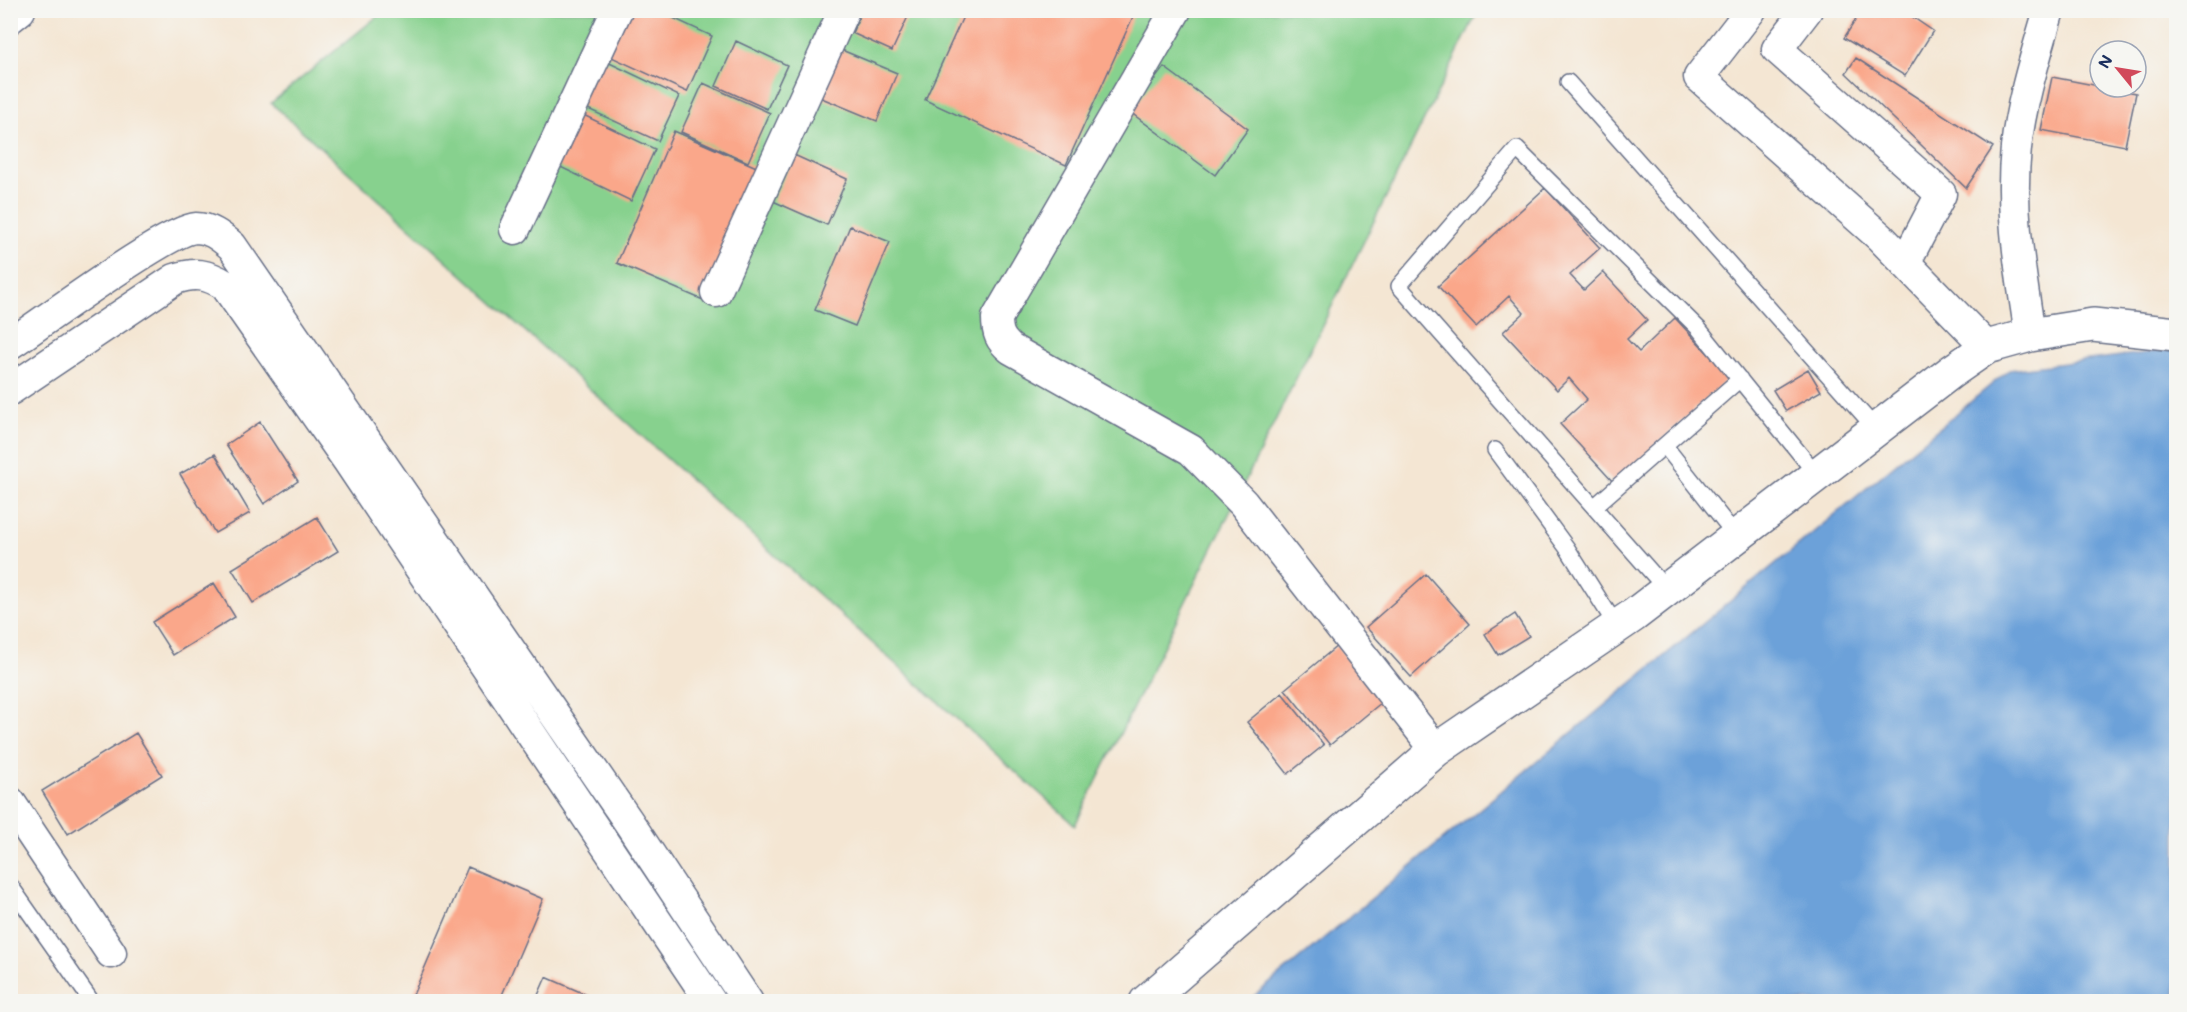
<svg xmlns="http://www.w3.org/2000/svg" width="2187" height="1012" font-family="Mali,sans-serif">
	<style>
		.green { fill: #87d18e; stroke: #518076; stroke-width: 1.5 }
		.water { fill: #6ca1d9; stroke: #44689c; stroke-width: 1.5 }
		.building { fill: #faa78a }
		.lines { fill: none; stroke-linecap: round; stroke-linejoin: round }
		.lane-casing { stroke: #676f87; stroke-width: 18 }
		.street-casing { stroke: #676f87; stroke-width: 33 }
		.secondary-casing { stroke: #676f87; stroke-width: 36 }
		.lane { stroke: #fff; stroke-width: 15 }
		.street { stroke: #fff; stroke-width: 30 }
		.secondary { stroke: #fff; stroke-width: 33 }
	</style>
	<rect width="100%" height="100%" fill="#f6f6f2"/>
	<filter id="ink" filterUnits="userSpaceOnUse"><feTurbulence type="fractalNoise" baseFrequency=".0167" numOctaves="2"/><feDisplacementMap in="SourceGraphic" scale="12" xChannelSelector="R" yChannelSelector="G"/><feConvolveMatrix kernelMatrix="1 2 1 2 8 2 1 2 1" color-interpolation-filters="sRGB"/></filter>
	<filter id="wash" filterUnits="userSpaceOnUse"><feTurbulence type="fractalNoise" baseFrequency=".008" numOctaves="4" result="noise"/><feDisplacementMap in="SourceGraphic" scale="24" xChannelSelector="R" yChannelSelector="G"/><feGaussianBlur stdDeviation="1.35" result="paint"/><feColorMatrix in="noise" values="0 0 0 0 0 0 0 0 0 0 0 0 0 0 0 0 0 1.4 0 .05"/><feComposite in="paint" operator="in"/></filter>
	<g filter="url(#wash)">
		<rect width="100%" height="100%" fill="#f4e6d3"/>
		<path class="green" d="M384 11H1478L1075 825 271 103Z"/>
		<path class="water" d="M2176 349V1001L1247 1002 2009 370Z"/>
		<g id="blocks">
			<path class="building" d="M625 10H656L712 36 687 92 605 54Z
				M862 10H911L892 51 852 33Z
				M966 10H1136L1066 165 925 100Z
				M1862 10H1902L1933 31 1905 76 1844 38Z
				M736 41 787 65 767 109 716 86Z
				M832 46 897 73 877 121 812 94Z
				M599 58 679 96 658 141 577 104Z
				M1856 58 1993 147 1966 188 1846 73Z
				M1164 67 1248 129 1215 175 1130 112Z
				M2052 77 2136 93 2125 146 2041 130Z
				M703 83 770 113 748 162 681 132Z
				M575 111 655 149 631 201 550 162Z
				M674 131 761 169 703 300 617 263Z
				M794 155 847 179 827 225 773 201Z
				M1545 188 1600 248 1570 275 1584 290 1603 272 1647 320 1627 339 1639 352 1675 318 1730 377 1614 483 1560 424 1587 399 1569 378 1557 390 1503 332 1524 313 1509 296 1476 327 1438 286Z
				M850 226 890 242 855 326 815 310Z
				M1808 369 1821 391 1786 411 1773 390Z
				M260 422 298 481 264 504 226 445Z
				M215 454 250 513 215 533 180 474Z
				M317 517 338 551 253 603 232 569Z
				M1426 574 1470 624 1411 677 1366 627Z
				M214 583 235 617 173 655 152 622Z
				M1515 614 1529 636 1498 655 1485 634Z
				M1337 646 1382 702 1330 745 1285 689Z
				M1282 693 1324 745 1288 774 1247 722Z
				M136 733 162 775 68 834 42 791Z
				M468 867 543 899 499 1002H410Z
				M546 977 603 1002H535Z"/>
		</g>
	</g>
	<g filter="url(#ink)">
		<use href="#blocks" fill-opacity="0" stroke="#676f87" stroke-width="1.5"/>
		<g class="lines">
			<g class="lane-casing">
				<path id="lane" d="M1568 82 1876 429
					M1665 446 1736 536
					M1495 450 1567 548 1617 627
					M1594 507 1740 379
					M1667 590 1399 286 1517 149 1699 329 1817 475
					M10 885 92 1002"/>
			</g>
			<g class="street-casing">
				<path id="street" d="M1176 10 997 318C997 333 1000 340 1011 349L1191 450 1243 503 1436 750
					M1751 10 1699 77 1880 237 1987 347
					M1807 10 1777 49 1941 194 1905 263
					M10 18 20 10
					M515 229 617 10
					M716 292 844 10
					M2030 335C2021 274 2009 210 2016 148 2021 102 2036 55 2049 10
					M10 344C41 324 168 229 196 228 211 228 222 238 232 246L628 821 748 1002
					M10 390 175 279C195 272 207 274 225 285L348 461 711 1002
					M10 802 111 953"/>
			</g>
			<g class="secondary-casing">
				<path id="secondary" d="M1146 1002 1436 750 1634 615 1951 372 1987 347 2030 335 2093 325 2176 334"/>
			</g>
			<use href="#lane" class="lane"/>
			<use href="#street" class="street"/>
			<use href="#secondary" class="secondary"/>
		</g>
	</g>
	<rect width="2187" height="1012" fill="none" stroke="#f6f6f2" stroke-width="36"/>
	<g transform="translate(2118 69) rotate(300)"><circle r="28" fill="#f6f6f2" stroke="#9ea6b7" stroke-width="1.5"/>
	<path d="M0-4.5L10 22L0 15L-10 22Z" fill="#d1495b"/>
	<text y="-9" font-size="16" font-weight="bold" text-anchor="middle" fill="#1b2f5e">N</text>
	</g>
</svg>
